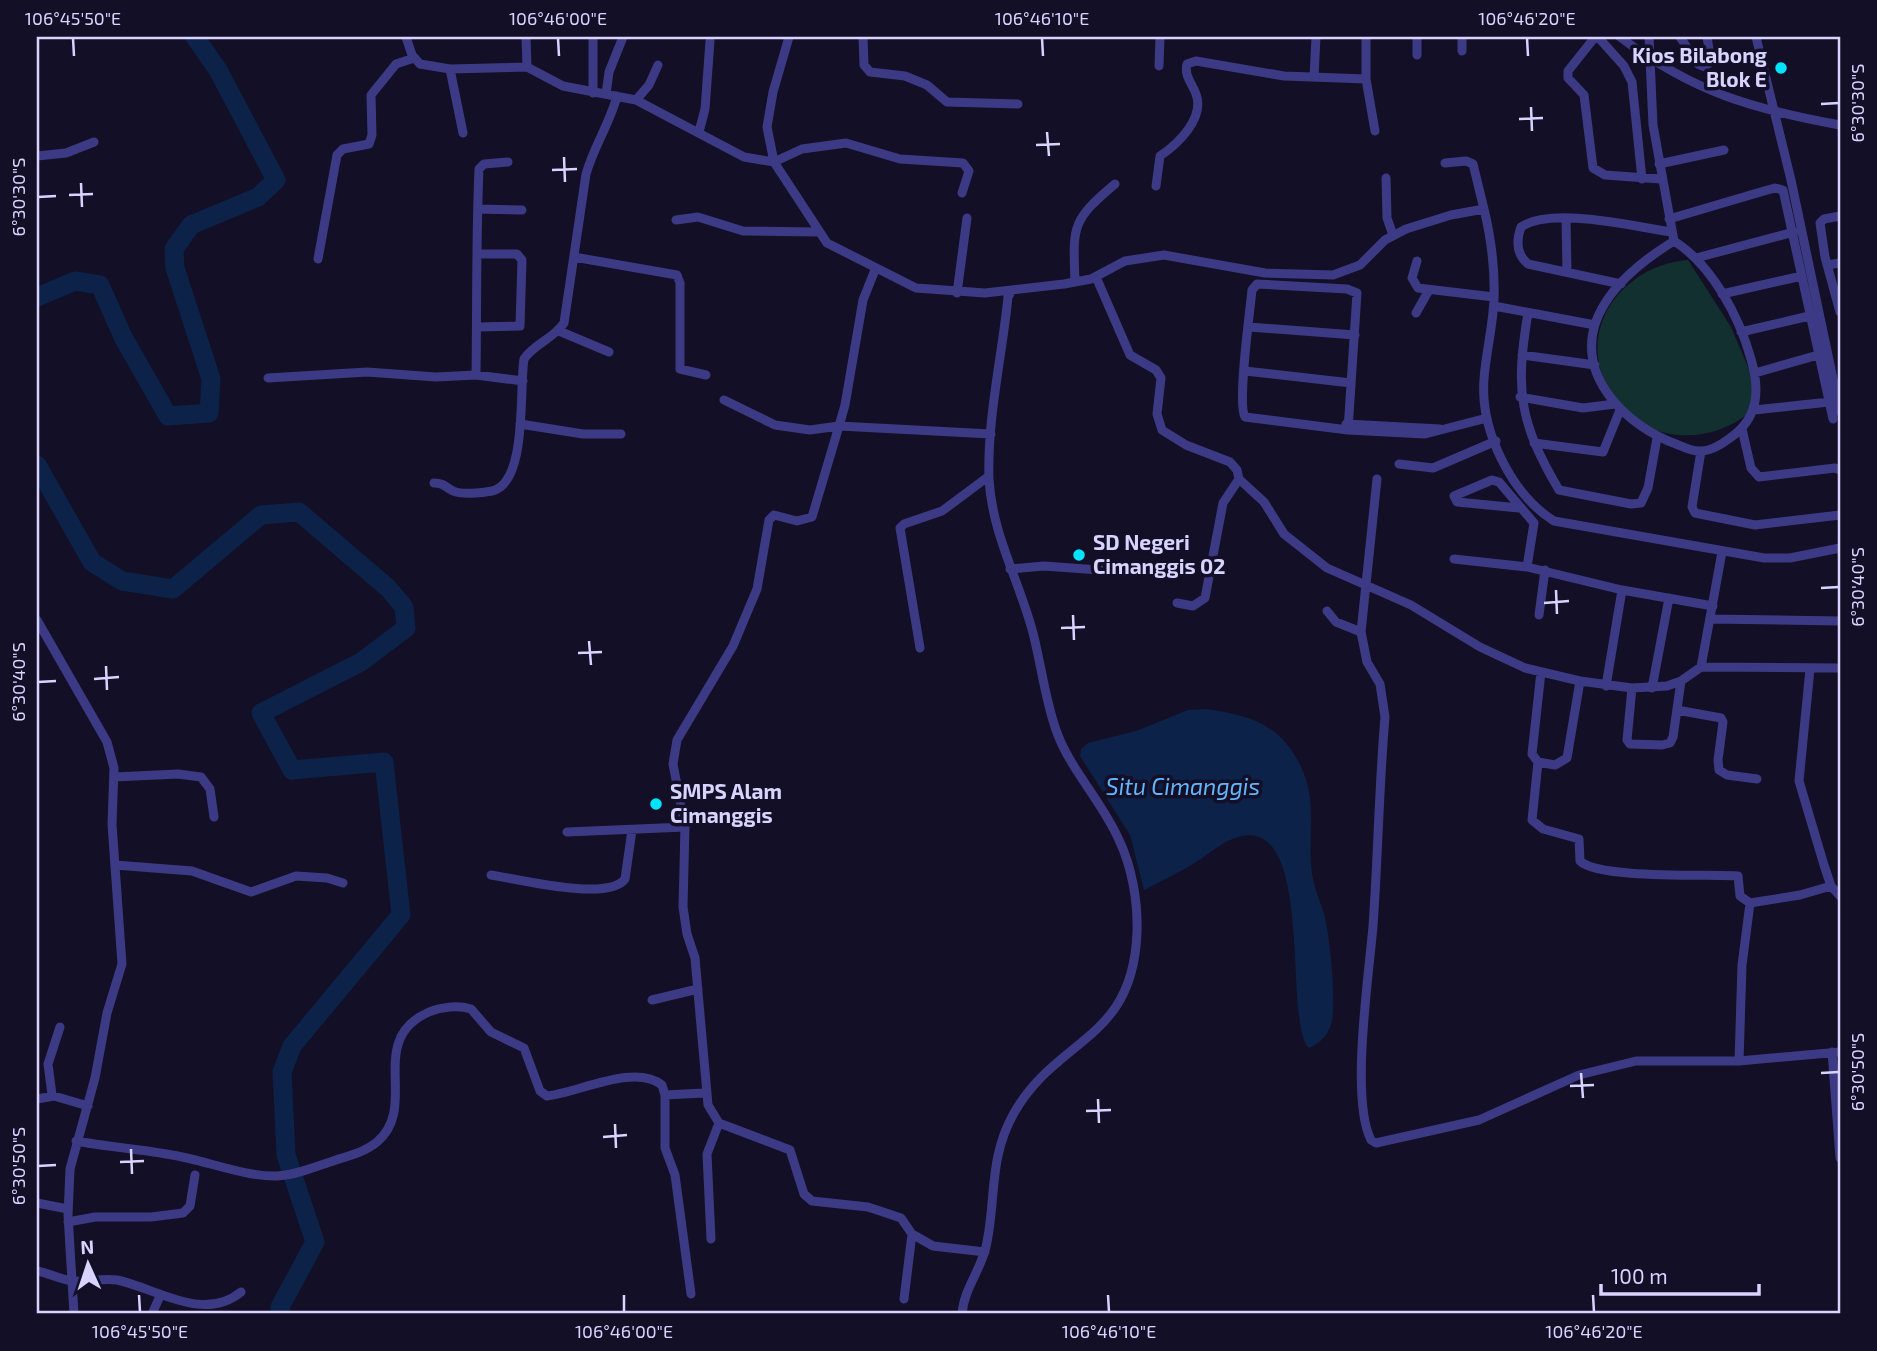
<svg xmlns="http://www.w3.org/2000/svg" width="1877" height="1351" font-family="'Exo 2',sans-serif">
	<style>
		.green { fill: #12302f }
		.water { fill: #0c2248 }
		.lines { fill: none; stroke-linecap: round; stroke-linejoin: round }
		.river { stroke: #0c2248; stroke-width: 19 }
		.street { stroke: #3d3a85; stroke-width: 9 }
		.ticks { fill: none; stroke: #d9d4ff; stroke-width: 2.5 }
		.poi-dot { fill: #00e5ff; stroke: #130f26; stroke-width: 2.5 }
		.labels { text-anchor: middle; stroke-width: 7; stroke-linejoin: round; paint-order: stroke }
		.poi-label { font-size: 21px; font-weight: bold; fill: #d9d4ff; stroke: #130f26; text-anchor: start }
		.water-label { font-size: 23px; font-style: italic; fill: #62b6ff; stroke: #130f26 }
		.neatline { fill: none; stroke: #d9d4ff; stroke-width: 2.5 }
		.ticks-label { font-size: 18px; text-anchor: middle; fill: #d9d4ff }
	</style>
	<rect width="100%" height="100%" fill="#130f26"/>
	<path class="green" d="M1688 260 1731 327 1754 381 1751 411C1704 452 1629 441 1604 380 1579 319 1630 264 1688 260Z"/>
	<path class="water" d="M1206 709C1249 715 1281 724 1301 767 1318 801 1307 837 1312 873 1314 888 1320 900 1324 914 1330 935 1336 1000 1332 1021 1329 1034 1321 1043 1309 1048 1283 1025 1315 821 1242 836 1223 840 1211 853 1196 862 1179 873 1161 881 1144 890L1130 835 1080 756 1081 749 1088 743 1136 731 1188 710Z"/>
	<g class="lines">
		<path class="river" d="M37 297 75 281 100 285 123 337 168 416 209 413 211 379 175 268 174 249 191 225 258 197 276 180 218 70 195 37
			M37 465 92 562 122 581 173 589 261 515 299 512 388 588 404 607 406 628 361 662 261 713 292 770 384 762 401 915 292 1046 282 1072 286 1155 315 1242 280 1307 281 1314"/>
		<path class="street" d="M406 37 412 55 420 64 450 69 527 67 563 86 636 100 744 157 774 162 802 149 846 143 900 159 963 163 969 171 962 193
			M526 37 527 67
			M789 37 773 92 767 127 774 162 827 243 916 288 985 293 1064 284 1091 279 1125 261 1164 255 1265 273 1333 275 1360 265 1385 240 1406 229 1451 215 1484 209C1491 238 1495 270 1494 299 1493 326 1486 352 1484 379 1480 430 1511 494 1554 521L1764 558H1790L1840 548
			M863 37 864 65 870 72 905 76 927 85 947 102 1018 104
			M1366 37V79L1375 131
			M1595 37 1568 71V78L1584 95 1593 168 1605 175 1661 179
			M1598 37 1624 66 1632 82 1642 179
			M1620 37C1693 92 1752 109 1840 125
			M1649 37 1653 125 1674 241C1712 265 1739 316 1751 359 1760 390 1759 418 1730 438 1722 444 1711 451 1701 451 1693 452 1683 447 1676 444 1629 427 1578 380 1595 324 1607 288 1643 260 1674 241
			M1680 37 1698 64 1705 67 1711 61 1707 37
			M1756 37 1791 180 1840 412
			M1462 51V37
			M1417 55V37
			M1159 66 1160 37
			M450 69 463 133
			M1314 77 1316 37
			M593 93V37
			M606 94 609 72 623 37
			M636 100 649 85 658 65
			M699 132 705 109 710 41
			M37 156 66 153 94 142
			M1445 163 1466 161 1473 164 1484 209
			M1659 164 1724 150
			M1386 178 1387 218 1393 235
			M1156 186 1160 156C1178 144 1205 118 1196 94 1192 83 1184 76 1187 64L1196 61 1284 76 1366 79
			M478 209 522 210
			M1840 216 1824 219 1820 223 1825 257 1840 312
			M1566 219 1567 272
			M1669 219 1764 191 1775 188 1783 190 1833 419
			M676 220 698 217 743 231 818 232
			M477 254H517L522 260 520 326 478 327
			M574 257 677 275 680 283V369L706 375
			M1696 258 1794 232
			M318 259 337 155 343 149 369 144 372 135 371 95 396 64 411 59 412 55
			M1417 261 1412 278 1418 288 1494 297
			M1827 265 1840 263
			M1096 277 1130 355 1156 370 1161 378 1157 414 1162 430 1186 445 1230 462 1237 470 1239 479 1264 502 1284 534 1327 568 1411 605 1480 647 1525 668 1580 681 1632 688 1667 686 1681 681 1701 667 1840 668
			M1075 282C1073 226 1071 221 1115 184
			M1621 284 1528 264C1516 254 1516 241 1521 227 1552 206 1635 227 1672 232
			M957 293 967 218
			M1722 294 1802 276
			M1494 306 1595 325
			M1416 313 1429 290
			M1528 313C1515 390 1519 422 1559 490L1631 504 1641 503 1648 488 1657 438
			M1249 327 1355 335
			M559 331 609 352
			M1741 332 1809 316
			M1522 355 1595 365
			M1245 371 1351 383
			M1755 373 1818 355
			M476 375C477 307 476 238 479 169L484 164 508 162
			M268 378 367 372 436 377 476 375 523 381
			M1520 397 1583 408 1615 404
			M724 400 775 425 810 430 839 426 845 405 863 300 875 270
			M1754 410 1829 402
			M520 424 583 434H621
			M1346 424 1440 429
			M1742 429 1751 468 1759 477 1835 468 1840 470
			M1348 430 1357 293 1347 289 1257 284 1252 290C1250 311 1237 404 1245 417L1348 430 1425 434 1487 418
			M1534 443 1603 452 1620 410
			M1701 451 1692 507 1695 513 1755 525 1840 515
			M1399 464 1433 468 1496 441
			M1377 479 1361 632 1367 662 1380 684 1385 717C1379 786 1378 856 1373 926 1369 975 1350 1099 1371 1140L1376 1143 1479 1120 1579 1075 1636 1061H1739L1840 1052
			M434 483C444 483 445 487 453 491 462 495 482 493 492 491 528 483 519 388 524 359 534 344 553 339 564 323L586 174C594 146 610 123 617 96
			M1519 508 1457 502 1454 496 1492 480 1499 482 1534 523 1527 567
			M1454 559 1527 567 1622 590 1713 606
			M1010 569 1044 566 1113 571 1157 567
			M1177 603 1193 606 1205 598 1223 503 1239 479
			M1327 611 1336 622 1361 632
			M1539 615 1545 570
			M1710 619 1840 621
			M37 620 107 742 114 768 112 824 122 964 107 1013 95 1078 70 1169 68 1215 74 1314
			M920 648 900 528 904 524 942 511 989 476
			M1701 667 1722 552
			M1810 669 1799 781 1824 865 1831 886 1840 896
			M1541 672 1532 754 1538 762 1555 765 1567 758 1580 681
			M1606 686 1622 590
			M1632 688 1627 740 1630 744 1662 745 1670 743 1673 737 1681 681
			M1652 688 1669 598
			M1677 710 1721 718 1723 722 1718 760 1719 770 1727 775 1757 779
			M1538 762 1532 820 1543 829 1579 839 1580 861C1598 879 1709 874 1738 876L1740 896 1750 903 1800 895 1831 886
			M114 777 178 774 201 777 210 789 214 817
			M567 832 685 827
			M115 865 192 871 251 892 296 876 327 878 343 883
			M491 875C518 879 608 902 625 879L632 830
			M652 1000 698 989
			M1832 1052 1840 1158
			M1739 1061 1742 965 1750 903
			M52 1095 48 1064 60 1027
			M37 1099 54 1096 88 1106
			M76 1141C108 1147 140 1149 172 1155 204 1160 245 1177 277 1176 296 1175 315 1167 333 1161 348 1156 365 1152 377 1142 420 1106 365 1040 429 1012 441 1007 458 1005 471 1009L491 1032 524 1048 540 1091 547 1096C578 1093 634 1063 662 1085L665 1095
			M37 1203 68 1209
			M68 1222 95 1217H151L183 1213 190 1206 195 1175
			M711 1239 707 1154 719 1123
			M985 1252 933 1246 912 1234 901 1218 868 1207 812 1201 804 1194 790 1150 719 1123 708 1105 695 958 687 934 683 907 685 827 673 764 677 740 733 646 757 589 769 520 774 515 797 521 812 517 839 426 991 434
			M37 1271C49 1273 61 1280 73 1281 88 1282 102 1278 117 1280 156 1288 203 1323 241 1292
			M691 1294 675 1175 665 1148V1095L704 1093
			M904 1299 912 1234
			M152 1314 160 1296
			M962 1314C964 1287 983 1268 987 1242 996 1197 989 1157 1014 1113 1058 1036 1133 1042 1137 932 1138 902 1132 867 1119 840 1102 801 1070 770 1056 730 1045 699 1041 664 1033 633 1019 580 992 534 989 479 987 419 1002 357 1008 297L1012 290"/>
	</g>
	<path class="ticks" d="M73 38 74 56M558 38 559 56M1042 38 1043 56M1527 38 1528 56M1821 104 1839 103M1531 107 1532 131M1519 119 1543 118M1047 132 1049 156M1036 145 1060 144M564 157 565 182M552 170 577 169M81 183 82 207M69 195 93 194M38 197 56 196M1821 588 1839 587M1556 590 1557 614M1544 603 1569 601M1073 615 1074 640M1061 628 1085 627M589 641 591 665M578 653 602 652M106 666 107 690M94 679 119 677M38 682 56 681M1581 1073 1583 1098M1821 1073 1839 1072M1570 1086 1594 1085M1098 1099 1099 1123M1086 1111 1111 1110M615 1124 616 1148M603 1137 627 1135M131 1149 132 1174M120 1162 144 1161M38 1166 56 1165M139 1295 140 1312M624 1295V1312M1108 1295 1109 1312M1593 1295 1594 1312"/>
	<g class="poi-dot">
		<circle cx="1781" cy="68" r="7"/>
		<circle cx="1079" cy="555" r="7"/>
		<circle cx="656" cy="804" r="7"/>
	</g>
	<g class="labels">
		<g class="poi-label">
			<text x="1767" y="63" text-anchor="end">Kios Bilabong<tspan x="1767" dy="24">Blok E</tspan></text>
			<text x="1093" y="550">SD Negeri<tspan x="1093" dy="24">Cimanggis 02</tspan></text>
			<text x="670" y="799">SMPS Alam<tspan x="670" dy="24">Cimanggis</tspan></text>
		</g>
		<g class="water-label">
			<text x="1183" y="795">Situ Cimanggis</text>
		</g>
	</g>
	<rect width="1877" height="1351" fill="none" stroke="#130f26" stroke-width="77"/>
	<g transform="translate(88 1264) rotate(357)" stroke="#130f26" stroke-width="5" paint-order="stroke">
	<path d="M0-5L12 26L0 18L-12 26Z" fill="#d9d4ff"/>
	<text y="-10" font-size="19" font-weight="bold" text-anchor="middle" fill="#d9d4ff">N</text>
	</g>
	<path d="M1601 1284v10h158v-10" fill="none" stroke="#d9d4ff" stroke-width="3.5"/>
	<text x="1611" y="1284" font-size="21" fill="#d9d4ff" stroke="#130f26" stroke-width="5" paint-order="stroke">100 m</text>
	<rect x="38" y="38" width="1801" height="1274" class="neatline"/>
	<g class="ticks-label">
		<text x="73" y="25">106°45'50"E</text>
		<text x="558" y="25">106°46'00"E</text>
		<text x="1042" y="25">106°46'10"E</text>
		<text x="1527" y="25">106°46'20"E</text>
		<text transform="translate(1858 103) rotate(-90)" y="6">6°30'30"S</text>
		<text transform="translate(19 197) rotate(-90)" y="6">6°30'30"S</text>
		<text transform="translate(1858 587) rotate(-90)" y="6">6°30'40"S</text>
		<text transform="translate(19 682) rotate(-90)" y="6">6°30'40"S</text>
		<text transform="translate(1858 1072) rotate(-90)" y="6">6°30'50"S</text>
		<text transform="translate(19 1166) rotate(-90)" y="6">6°30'50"S</text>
		<text x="140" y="1338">106°45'50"E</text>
		<text x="624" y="1338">106°46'00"E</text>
		<text x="1109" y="1338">106°46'10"E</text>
		<text x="1594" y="1338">106°46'20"E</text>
	</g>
</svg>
